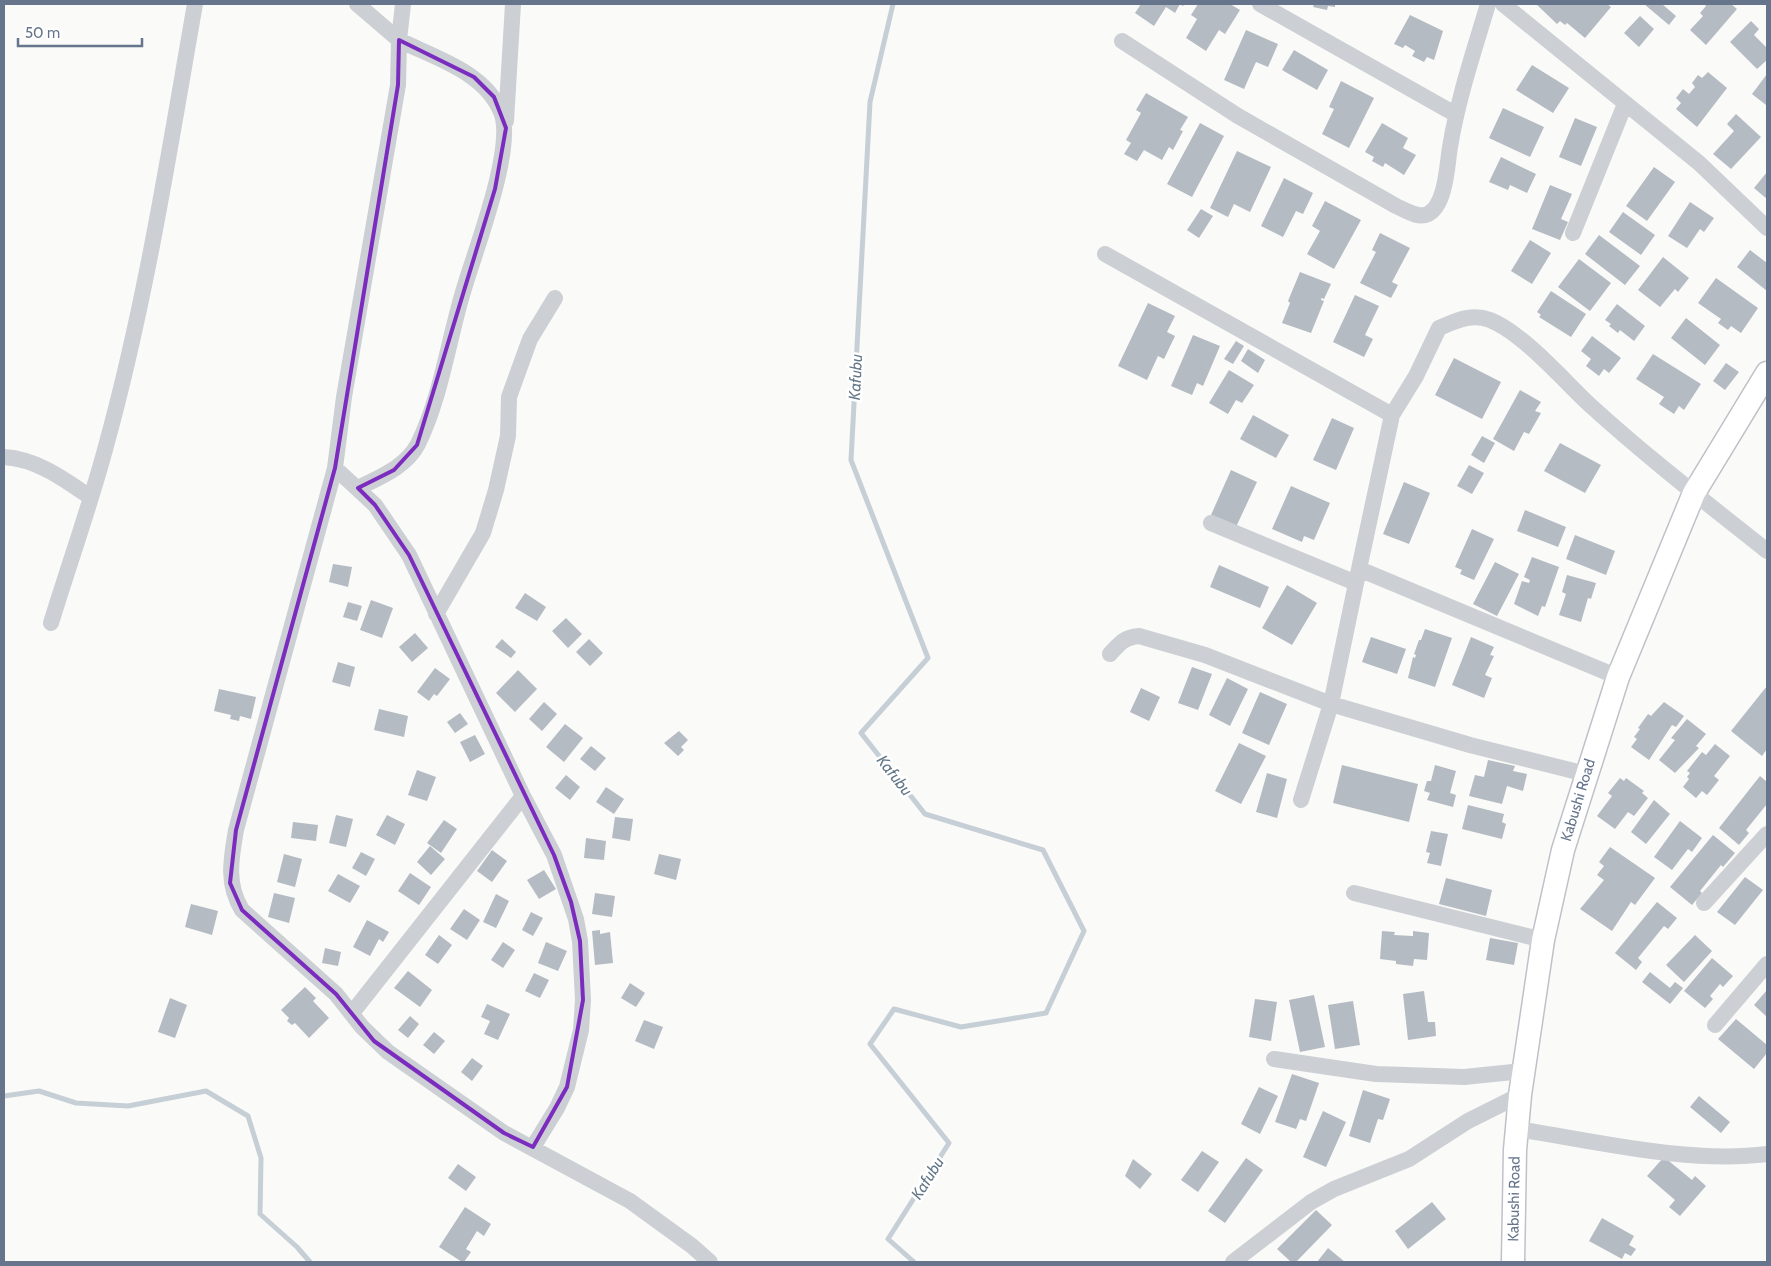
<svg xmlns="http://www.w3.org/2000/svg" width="1771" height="1266" font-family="Cabin,sans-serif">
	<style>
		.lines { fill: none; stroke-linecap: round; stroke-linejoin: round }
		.stream { stroke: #c6cfd6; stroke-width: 5 }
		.building { fill: #b5bbc3 }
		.secondary-casing { stroke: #bec2c8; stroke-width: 25 }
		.street { stroke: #cccfd3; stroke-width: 16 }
		.secondary { stroke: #fff; stroke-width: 22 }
		.marked { fill: none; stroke: #7b2cbf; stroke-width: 4; stroke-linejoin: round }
		.labels { text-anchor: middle; stroke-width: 5; stroke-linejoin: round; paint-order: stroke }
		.street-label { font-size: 15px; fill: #66758c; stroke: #fff }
		.water-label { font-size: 16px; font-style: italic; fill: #627787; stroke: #fff }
	</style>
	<rect width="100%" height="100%" fill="#fafaf8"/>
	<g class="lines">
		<path class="stream" d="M893 4 870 102 851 460 928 658 861 733 925 814 1043 850 1084 931 1046 1013 961 1027 894 1009 870 1044 949 1143 888 1239 914 1262
			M4 1096 39 1091 76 1103 128 1106 206 1091 248 1116 261 1158 260 1214 297 1247 310 1262"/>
	</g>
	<path class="building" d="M1141 4H1185L1183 6 1180 4 1175 13 1166 7 1154 26 1135 13Z
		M1198 4H1230L1240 10 1225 34 1219 30 1206 51 1186 38 1197 19 1191 15Z
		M1314 4H1335V7L1328 6 1327 10 1313 7Z
		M1536 4H1607L1611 7 1585 38 1567 23 1565 25 1560 21 1557 24Z
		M1644 4H1662L1676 16 1669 25Z
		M1704 4H1731L1737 9 1706 45 1690 30 1703 16 1700 13 1706 6Z
		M1410 15 1443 31 1434 60 1427 57 1424 62 1412 56 1415 51 1405 45 1403 48 1394 44Z
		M1640 16 1654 29 1639 47 1624 33Z
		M1751 21 1759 29 1754 35 1767 48V60L1757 69 1730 42Z
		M1246 30 1278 44 1268 67 1256 62 1244 89 1224 80Z
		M1294 50 1328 70 1317 90 1282 70Z
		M1532 65 1569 88 1553 113 1516 90Z
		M1708 72 1727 88 1697 127 1676 109 1681 103 1676 98 1683 89 1689 94 1695 87 1692 83 1698 75 1702 78Z
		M1767 74V103L1766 105 1752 94Z
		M1341 81 1374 98 1349 148 1322 134 1334 109 1329 107Z
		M1146 93 1188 117 1180 130 1183 131 1173 150 1169 147 1162 160 1144 150 1137 161 1124 154 1131 143 1126 140 1141 113 1136 110Z
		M1503 108 1544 127 1530 157 1489 138Z
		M1736 114 1761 137 1731 169 1713 154 1734 131 1727 124Z
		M1575 118 1597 127 1581 166 1559 157Z
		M1200 123 1224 136 1192 197 1167 184Z
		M1382 123 1408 138 1403 148 1416 155 1404 175 1385 163 1383 167 1372 161 1374 157 1365 152Z
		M1237 151 1271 167 1250 212 1234 204 1228 217 1210 208Z
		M1501 157 1536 174 1527 193 1510 185 1508 190 1489 182Z
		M1654 167 1675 182 1647 221 1626 206Z
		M1767 172V199L1754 188Z
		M1284 178 1313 193 1303 214 1296 211 1283 237 1261 226Z
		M1550 185 1572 194 1561 219 1568 222 1560 240 1532 229Z
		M1325 201 1361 220 1334 269 1307 254 1320 231 1312 226Z
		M1690 202 1714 218 1704 232 1700 229 1687 248 1668 236Z
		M1201 209 1213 216 1199 238 1187 230Z
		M1623 212 1655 235 1641 255 1609 232Z
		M1380 233 1410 248 1392 282 1398 285 1391 298 1360 283 1376 252 1372 250Z
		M1599 235 1640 266 1625 285 1585 254Z
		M1530 240 1551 253 1532 284 1511 271Z
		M1750 250 1767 263V291L1737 267Z
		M1663 257 1689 278 1678 292 1675 289 1660 307 1638 290Z
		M1579 259 1611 283 1590 311 1558 287Z
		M1300 272 1331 284 1324 299 1321 298V300L1324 301 1311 333 1282 323 1290 303 1288 301Z
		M1716 278 1758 308 1741 333 1731 326 1728 330 1718 323 1721 319 1698 303Z
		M1551 291 1586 314 1571 337 1539 317 1541 315 1537 312Z
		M1355 295 1379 306 1365 335 1373 339 1364 357 1333 342Z
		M1148 303 1175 316 1167 332 1175 336 1164 359 1158 356 1147 380 1118 366Z
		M1617 304 1645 326 1634 341 1620 330 1618 333 1609 326 1611 324 1605 320Z
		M1686 318 1720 345 1705 365 1671 338Z
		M1193 335 1220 346 1203 386 1197 383 1192 395 1171 386Z
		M1592 336 1621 358 1609 373 1604 369 1599 376 1586 366 1591 359 1581 351Z
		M1236 341 1244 346 1233 364 1224 359Z
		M1248 349 1265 360 1258 373 1241 361Z
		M1653 354 1701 384 1684 410 1679 406 1674 414 1659 404 1664 397 1636 379Z
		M1454 358 1501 382 1482 419 1435 395Z
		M1726 363 1739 372 1725 390 1713 381Z
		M1229 370 1254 385 1242 403 1236 400 1228 414 1209 403Z
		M1520 390 1541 402 1535 411 1541 413 1529 434 1524 432 1514 451 1493 439Z
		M1253 415 1289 435 1276 458 1240 439Z
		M1332 418 1354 428 1336 470 1313 460Z
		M1482 436 1495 443 1484 463 1471 455Z
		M1560 443 1601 465 1585 493 1544 471Z
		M1469 465 1484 473 1472 494 1457 486Z
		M1231 470 1257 482 1236 527 1211 515Z
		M1404 482 1430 493 1409 544 1383 534Z
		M1291 486 1330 503 1314 540 1304 536 1302 542 1272 529Z
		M1525 510 1566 527 1558 547 1517 531Z
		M1472 529 1494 539 1474 580 1460 574 1462 570 1455 567Z
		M1575 535 1615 551 1606 575 1566 559Z
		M1532 557 1559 567 1545 607 1542 606 1538 616 1514 604 1522 581 1529 583 1530 580 1524 577Z
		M1495 562 1519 574 1497 616 1473 604Z
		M333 564 352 567 348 587 329 582Z
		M1219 565 1269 587 1260 608 1210 587Z
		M1567 575 1596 583 1591 599 1588 598 1581 622 1559 615 1566 594 1562 592Z
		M1287 585 1317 603 1292 645 1262 628Z
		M525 593 546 607 537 621 515 608Z
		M371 600 393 608 382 638 360 630Z
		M348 602 362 606 357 621 343 617Z
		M566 618 582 634 568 648 552 631Z
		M1425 629 1452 638 1435 687 1408 678 1413 657 1415 658 1416 655 1414 654 1419 640H1421Z
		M415 633 428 648 412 662 399 647Z
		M1371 637 1406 649 1397 674 1362 662Z
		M1471 637 1494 647 1490 655 1494 656 1485 675 1492 678 1484 698 1452 685Z
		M502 639 516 652 511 658 495 647Z
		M589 639 603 653 590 666 576 652Z
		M338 662 355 667 350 687 332 682Z
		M1192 667 1212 674 1198 710 1178 703Z
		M435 668 450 679 437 696 434 694 429 701 417 692Z
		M518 670 537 689 515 712 496 693Z
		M1227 678 1248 689 1230 726 1209 715Z
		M1767 686V749L1762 756 1731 731Z
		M1141 688 1160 697 1149 721 1130 712Z
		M219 689 256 697 251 719 240 716 239 721 230 719 231 715 214 711Z
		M1260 692 1287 704 1269 745 1242 733Z
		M544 702 557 714 542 731 529 719Z
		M1664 702 1684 716 1676 727 1672 725 1649 760 1631 747 1637 739 1634 737 1640 729 1638 728 1648 714 1651 716Z
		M379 709 408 716 404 737 374 730Z
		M460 713 468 724 455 733 447 722Z
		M1687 719 1706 734 1696 746 1699 748 1675 773 1659 760 1675 740 1671 738Z
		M565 724 583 738 564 762 546 747Z
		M679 731 688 740 681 747 684 750 678 756 664 743Z
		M475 735 485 754 470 762 460 742Z
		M1239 743 1266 756 1241 804 1215 791Z
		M1715 744 1730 756 1714 776 1719 780 1707 795 1702 791 1696 798 1683 787 1689 779 1687 777 1690 773 1687 771 1702 752 1706 755Z
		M591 746 606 758 595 771 580 759Z
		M1488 760 1515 766 1513 771 1527 774 1523 791 1507 786 1502 804 1469 796 1475 775 1484 777Z
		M1342 765 1418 784 1409 822 1333 803Z
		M1435 765 1456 771 1450 793 1456 795 1453 807 1427 800 1430 793 1424 791 1427 781H1431Z
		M417 770 436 777 427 801 408 795Z
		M1267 773 1287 779 1277 818 1256 812Z
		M566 775 580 787 570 800 555 788Z
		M1760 776 1767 782V804L1746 830 1749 833 1739 845 1719 828Z
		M1620 778 1624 781 1626 778 1644 791 1642 793 1648 798 1634 816 1628 812 1615 829 1597 816 1612 796 1608 793Z
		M606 787 624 799 614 814 596 802Z
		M1654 800 1670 814 1646 844 1631 832Z
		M1468 805 1504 814 1502 822 1506 824 1502 839 1462 829Z
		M336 815 353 819 346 847 329 843Z
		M387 815 405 824 395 845 376 835Z
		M615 817 633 819 630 841 612 838Z
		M444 820 457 829 441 853 427 843Z
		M1680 821 1702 838 1692 852 1688 849 1672 870 1654 857Z
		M293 822 318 825 316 841 291 838Z
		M1431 831 1448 834 1441 866 1427 863 1430 853 1426 852Z
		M1713 835 1735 853 1723 867 1721 865 1700 891 1702 893 1692 905 1670 887Z
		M586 838 606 841 604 860 584 858Z
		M430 846 445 859 431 875 417 862Z
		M1610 847 1655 878 1635 905 1631 902 1612 931 1580 909 1604 880 1597 875 1604 866 1599 862Z
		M492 850 507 861 492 882 477 871Z
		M361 852 375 859 366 876 352 868Z
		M284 854 302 859 295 887 277 882Z
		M659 854 681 859 676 880 654 874Z
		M544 870 556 889 539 899 527 880Z
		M410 873 431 887 419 905 398 891Z
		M338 874 360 886 350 903 328 891Z
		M1745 877 1763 890 1735 925 1717 912Z
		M1446 878 1492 890 1486 916 1439 904Z
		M274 893 295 898 289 923 268 917Z
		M595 893 615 896 612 917 592 914Z
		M496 894 509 901 496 928 483 922Z
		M1657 902 1677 918 1668 929 1664 926 1638 958 1642 962 1636 970 1615 953Z
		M191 904 218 911 212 935 185 927Z
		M464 909 480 920 467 940 450 929Z
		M531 912 543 918 533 936 522 930Z
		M367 920 389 932 383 942 379 939 370 956 353 947Z
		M600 930V934L610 932 613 963 595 965 592 931Z
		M1382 931 1395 932 1394 935 1413 936V931L1429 933 1427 960 1414 959 1413 966 1396 964V961L1380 959Z
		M439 935 452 945 438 964 425 955Z
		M1695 935 1712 951 1684 982 1666 965Z
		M1490 938 1518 943 1514 965 1486 960Z
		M503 942 515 950 503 968 491 960Z
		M546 942 567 951 558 971 538 963Z
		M325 948 341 952 338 966 322 963Z
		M1712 958 1733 976 1723 987 1720 984 1710 996 1713 999 1705 1008 1684 991Z
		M408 971 432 990 420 1007 394 988Z
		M1650 972 1670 988 1675 982 1683 988 1670 1004 1642 982Z
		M534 973 549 980 540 998 525 991Z
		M630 983 645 993 636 1007 621 998Z
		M305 987 316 998 313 1001 329 1018 309 1038 295 1023 292 1025 287 1021 289 1018 281 1010Z
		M1767 990V1017L1754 1005Z
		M1424 991 1428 1022H1435L1436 1036 1408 1040 1403 994Z
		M1314 995 1325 1047 1300 1052 1289 1000Z
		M170 998 187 1005 175 1038 158 1032Z
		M1255 999 1277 1002 1271 1041 1249 1037Z
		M1353 1001 1360 1045 1335 1049 1328 1005Z
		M487 1004 510 1014 498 1040 484 1034 490 1021 481 1017Z
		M410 1016 419 1024 408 1038 398 1030Z
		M1736 1019 1767 1045V1053L1754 1069 1718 1039Z
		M644 1020 663 1027 654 1049 635 1041Z
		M434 1032 445 1041 434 1054 423 1045Z
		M472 1058 483 1066 472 1081 461 1072Z
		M1292 1074 1319 1083 1306 1121 1300 1119 1296 1129 1275 1122Z
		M1259 1087 1278 1096 1260 1134 1241 1124Z
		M1363 1090 1390 1099 1383 1120 1378 1119 1370 1143 1349 1136Z
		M1699 1096 1730 1122 1721 1133 1690 1107Z
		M1323 1111 1346 1122 1326 1167 1303 1157Z
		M1202 1151 1219 1162 1198 1192 1181 1180Z
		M1664 1157 1692 1180 1695 1176 1706 1186 1680 1216 1669 1207 1675 1200 1647 1176Z
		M1246 1158 1263 1170 1225 1223 1208 1211Z
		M1133 1159 1152 1174 1140 1189 1125 1176Z
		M458 1164 476 1177 466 1191 448 1178Z
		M1432 1202 1446 1219 1408 1249 1395 1231Z
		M465 1207 491 1224 484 1236 477 1231 466 1249 471 1252 464 1262H462L439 1247Z
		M1316 1210 1332 1225 1296 1262H1291L1277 1249Z
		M1602 1218 1634 1236 1629 1245 1636 1249 1631 1256 1625 1253 1622 1259 1589 1241Z
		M1328 1248 1345 1262H1317Z"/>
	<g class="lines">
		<g class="secondary-casing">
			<path id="secondary" d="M1513 1262 1515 1150 1520 1095 1543 940 1563 850 1618 677 1694 493 1767 373"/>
		</g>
		<path class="street" d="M357 4 399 40 398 85 344 397 335 468 236 830C231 859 226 884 242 910L336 994 362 1027 388 1052 504 1133 630 1201 692 1246 710 1262
			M1260 4 1455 114
			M1503 4 1699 163 1767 228
			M1122 41 1238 116 1396 206C1405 210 1418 219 1428 214 1446 205 1447 165 1450 147 1458 98 1474 51 1488 4
			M506 121 513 4
			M1573 233 1625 104
			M1105 254 1392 415
			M4 457C37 459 64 479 90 497
			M335 468 375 505 409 555 523 796 554 855 576 919 580 941 583 1000 581 1030 567 1087 557 1108 533 1147
			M358 488C380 477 406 467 418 444 441 397 448 342 463 292 474 253 516 147 501 112 485 72 435 58 399 40L403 4
			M1211 523 1356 583
			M436 614 483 533 496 490 508 436 509 397 530 339 555 298
			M51 623C69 564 90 506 106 446 146 301 169 152 195 4
			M1110 654C1120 643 1125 637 1139 636L1205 655 1331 704 1470 745 1586 774
			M1618 677 1359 569 1392 415 1416 376 1439 328C1456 321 1471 313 1490 320 1523 333 1564 381 1591 406 1647 457 1708 504 1767 551
			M1301 800 1331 704 1359 569
			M1354 893 1543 940
			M1704 903 1767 834
			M352 1013 523 796
			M1715 1025 1767 964
			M1274 1059 1376 1074 1464 1077 1523 1071
			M1517 1129C1596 1141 1688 1164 1767 1154
			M1233 1262 1311 1202 1334 1189 1409 1159 1468 1121 1520 1095"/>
		<use href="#secondary" class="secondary"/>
	</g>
	<path class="marked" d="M399 40 474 77 494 97 506 128 495 189 417 445 394 470 358 488 375 505 409 555 554 855 571 902 580 941 583 1000 567 1087 533 1147 504 1133 374 1041 336 994 242 910 230 883 236 830 335 468 398 85Z"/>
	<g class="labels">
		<g class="street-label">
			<text transform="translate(1578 800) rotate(-73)" y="5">Kabushi Road</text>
			<text transform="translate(1514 1199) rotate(-89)" y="5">Kabushi Road</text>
		</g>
		<g class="water-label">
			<text transform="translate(855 377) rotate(-87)" y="6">Kafubu</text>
			<text transform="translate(895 775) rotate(52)" y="6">Kafubu</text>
			<text transform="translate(927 1178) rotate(-58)" y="6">Kafubu</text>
		</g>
	</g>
	<rect width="1771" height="1266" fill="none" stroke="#66758c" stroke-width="10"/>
	<path d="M18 38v8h124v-8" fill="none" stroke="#66758c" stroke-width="2.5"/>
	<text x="25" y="38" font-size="15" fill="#66758c" stroke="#ffffff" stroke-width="4" paint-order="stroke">50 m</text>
</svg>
